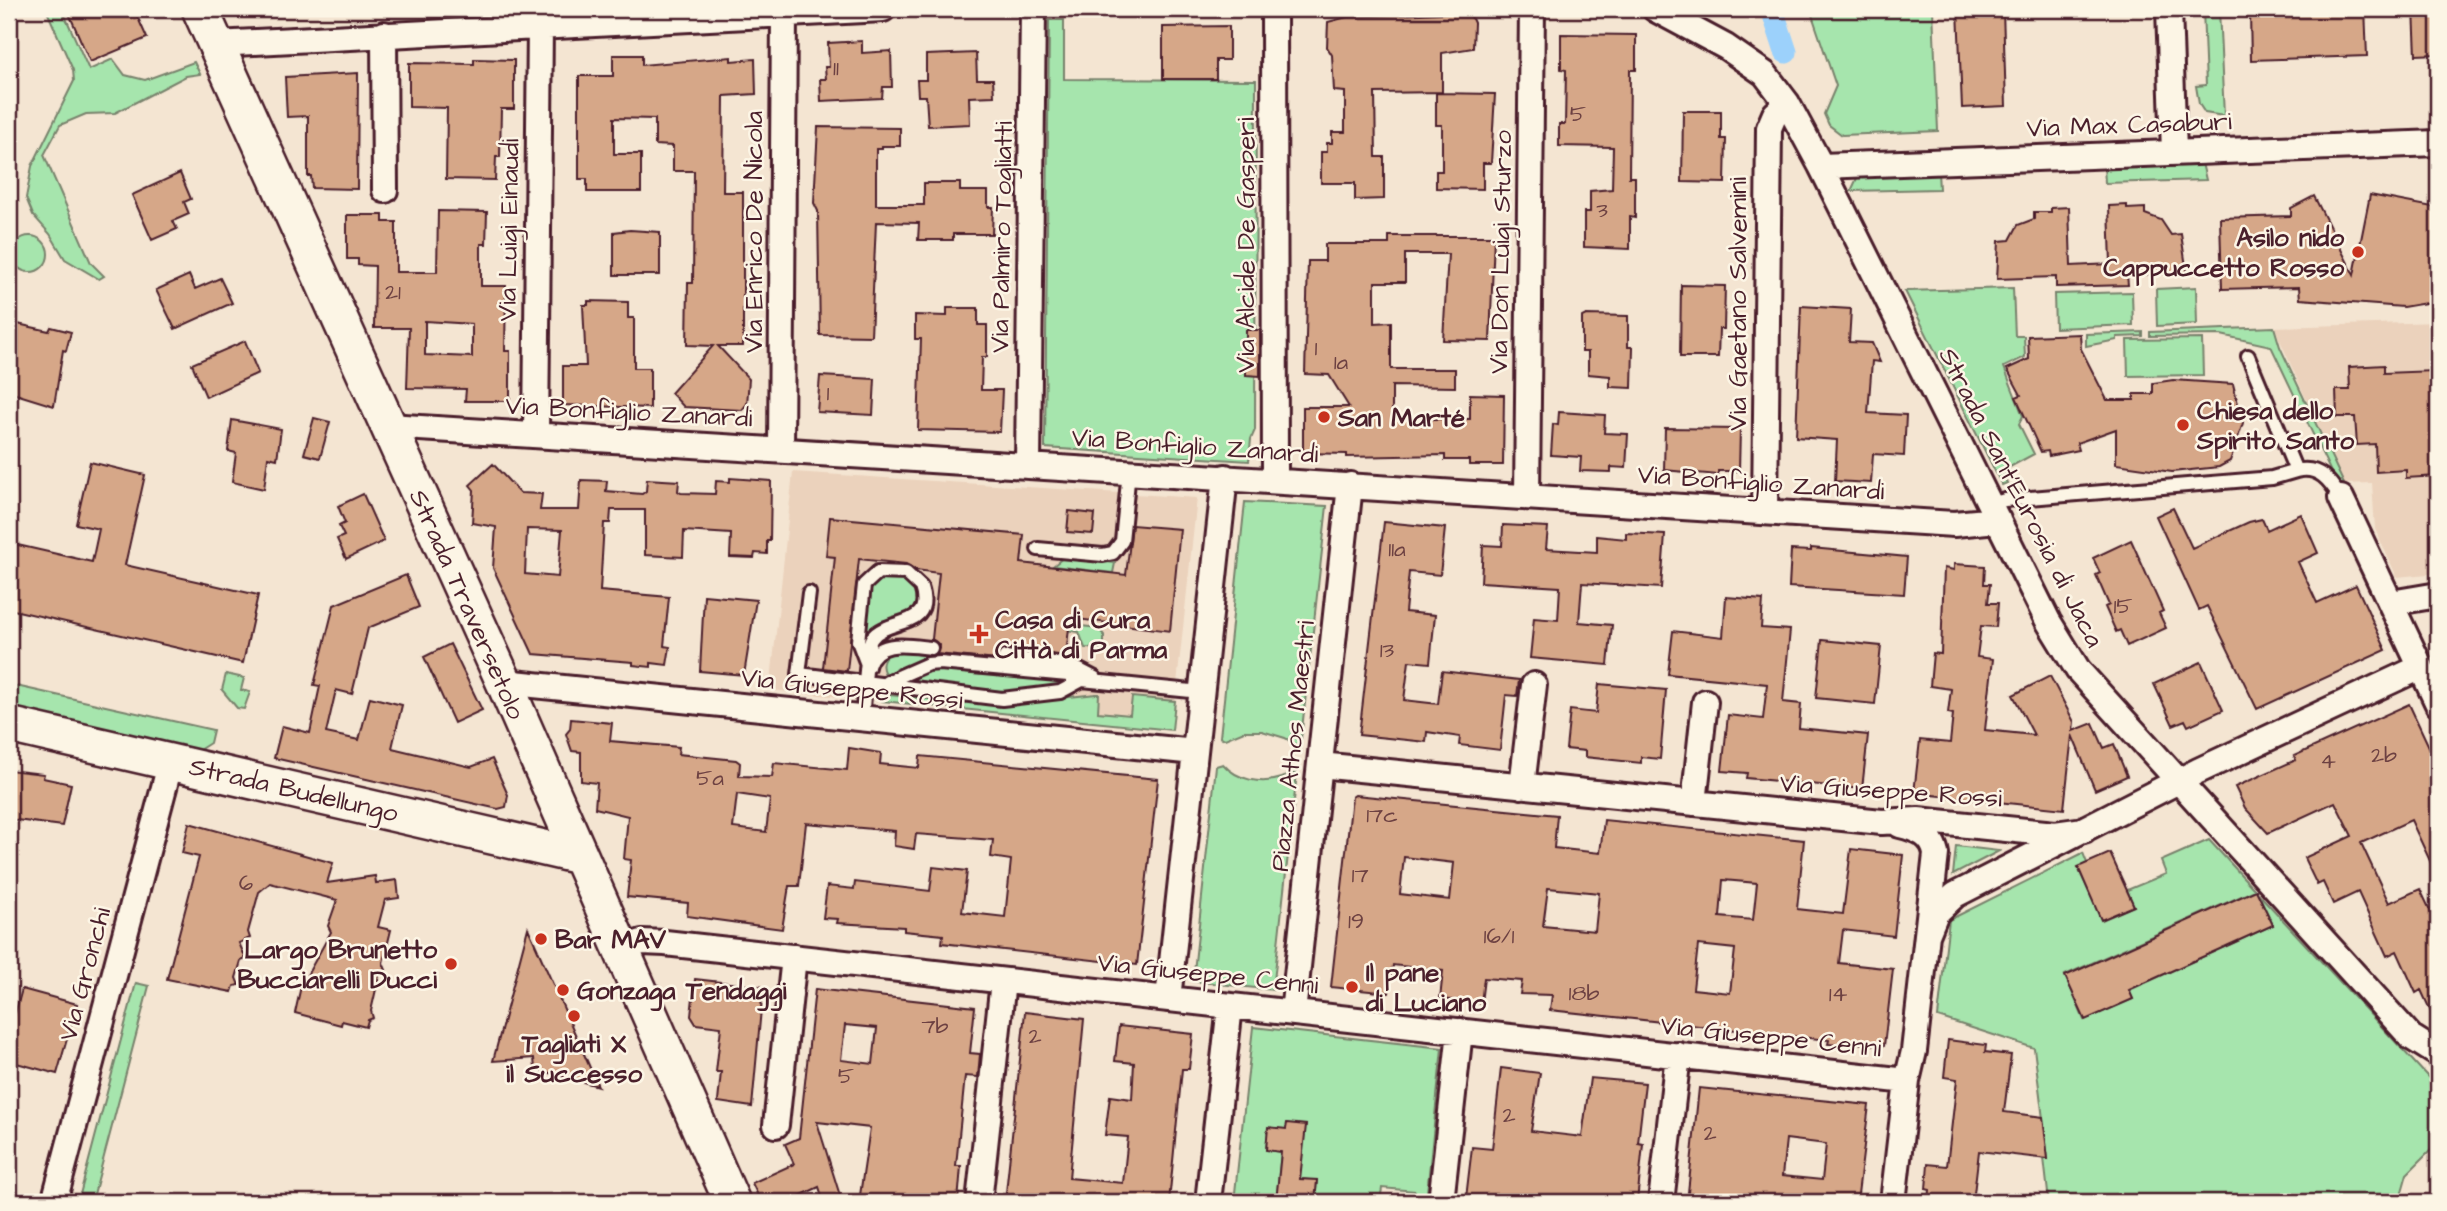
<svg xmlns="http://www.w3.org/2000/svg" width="2447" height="1211" font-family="'Architects Daughter',sans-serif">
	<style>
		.built { fill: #ebd2bc }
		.green { fill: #a6e5ad; stroke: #78826c; stroke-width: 2 }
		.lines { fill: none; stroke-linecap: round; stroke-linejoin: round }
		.canal { stroke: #9cd1fb; stroke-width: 23 }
		.building { fill: #d6a788; stroke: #4a1f2b; stroke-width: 2; fill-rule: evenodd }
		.lane-casing { stroke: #4a1f2b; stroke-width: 18 }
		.street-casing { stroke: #4a1f2b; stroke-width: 30 }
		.secondary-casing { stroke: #4a1f2b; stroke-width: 40 }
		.lane { stroke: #fcf5e5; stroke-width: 12 }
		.street { stroke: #fcf5e5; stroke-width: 24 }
		.secondary { stroke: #fcf5e5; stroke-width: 35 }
		.poi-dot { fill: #c8321e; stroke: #fcf5e5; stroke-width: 2.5 }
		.labels { text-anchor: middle; stroke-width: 5; stroke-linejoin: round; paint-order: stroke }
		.number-label { font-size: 23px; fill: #6d4142 }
		.street-label { font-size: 26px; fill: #4a1f2b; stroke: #fcf5e5 }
		.poi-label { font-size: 26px; font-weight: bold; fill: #4a1f2b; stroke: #fcf5e5; text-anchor: start }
	</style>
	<rect width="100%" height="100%" fill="#f4e5d2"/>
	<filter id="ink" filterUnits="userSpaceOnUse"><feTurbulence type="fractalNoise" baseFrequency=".0143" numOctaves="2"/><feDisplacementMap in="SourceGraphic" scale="14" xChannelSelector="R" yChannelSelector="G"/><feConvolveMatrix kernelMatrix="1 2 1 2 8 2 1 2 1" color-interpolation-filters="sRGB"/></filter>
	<g filter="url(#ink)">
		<path class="built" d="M2438 322V573L2397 577 2375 529 2372 483 2344 484 2274 327Z
			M793 472 1197 498 1172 730 770 690Z"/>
		<path class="green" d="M46 9H62L89 70 113 59 125 75 145 80 194 62 200 74 186 76 115 113 86 114 60 125 44 155 91 263 104 276 99 279 65 259 50 234 33 215 26 198 32 166 74 81 73 70Z
			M1810 9H1933L1938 131 1842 135 1829 125 1824 114 1836 86Z
			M2203 9H2219L2224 116 2205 113 2199 104 2196 86 2206 85Z
			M1049 20H1064V79L1256 80 1255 430 1251 439 1249 461 1045 448Z
			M2202 163 2206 180 2105 183 2104 166Z
			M1938 172 1939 189 1851 191 1858 176Z
			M12 254a18 18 0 1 1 36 0a18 18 0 1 1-36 0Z
			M2196 287 2197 324 2157 326 2156 289Z
			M2013 288 2015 336H2024L2025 357 2004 367 2023 416 2019 424 2034 454 2006 469 2004 476 2007 483 2002 485 1905 291Z
			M2132 292 2133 325 2055 328 2054 294Z
			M2274 327 2280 347 2344 484 2337 485 2271 346 2221 335 2150 336V332Z
			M2143 332V336L2117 337V340L2086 346V334Z
			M2202 339 2203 375 2128 376 2127 340Z
			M1245 502 1327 506 1300 747 1285 738 1262 731H1244L1225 739 1220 737Z
			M1064 557 1115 563 1113 573 1053 566Z
			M887 578 904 579 917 589C922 618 888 624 865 633 867 612 863 583 887 578Z
			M1047 622 1098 628 1104 635V649L1085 648 1079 632 1046 627Z
			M895 652H899L941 657 889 676 884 672C880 663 884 655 895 652Z
			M934 667 1068 680 1066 685 1011 692 906 683Z
			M226 674 244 678 241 690 250 692 244 709 237 708 222 690Z
			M16 686 213 730 210 743 199 750 10 709Z
			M1096 694H1099L1098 712 1130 715 1132 697 1175 701 1172 730 882 701 889 695 998 705Z
			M1223 764C1237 780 1261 785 1282 778 1288 776 1292 773 1297 773L1273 990 1193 981 1216 766Z
			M2209 840 2255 890 2065 975 2084 1020 2133 999 2127 985 2143 984 2273 925 2258 893 2438 1088V1143L2407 1174 2399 1202H2049L2044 1158H2048L2034 1048 1938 1017 1949 920 2083 853 2087 863 2078 868 2102 920 2134 906 2127 890 2166 874 2161 861Z
			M1956 846 1999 851 1953 875Z
			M136 983 149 986 92 1202H78Z
			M1253 1027 1442 1048 1426 1202H1414L1415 1191 1382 1188 1380 1202 1315 1200 1317 1181 1291 1178 1286 1129 1268 1128 1266 1150 1281 1152 1276 1202H1234Z"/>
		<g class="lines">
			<path class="canal" d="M1772 9 1786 52"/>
		</g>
		<path class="building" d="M67 9H134L147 38 90 62Z
			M1958 9H2003L2006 106 1962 108Z
			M2365 9 2367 56 2251 60 2250 13Z
			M2414 9H2438V54L2416 55Z
			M1469 12 1474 23 1473 48 1442 53V92L1375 93 1376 157H1384V199L1355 200V183H1321V152H1327V143H1332V132H1345V92L1334 91 1332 55 1327 47 1328 22 1347 17Z
			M1229 26V60H1216V79H1163V27Z
			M1561 34 1636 35V70H1630L1629 177H1635V218L1630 217V249L1584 247V212H1590V191L1612 189 1613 147 1559 146V124H1565L1566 70 1561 69Z
			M862 41V53L891 51 892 87H883L882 98 821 101 820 79H826L825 67H829L828 43Z
			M976 53 977 79H993L994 96 969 97 970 124 928 126 926 96H918L917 80H926V55Z
			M613 55H642V65L731 57V61L755 59 756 94 724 96 723 192H743V346H718L749 379 747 404 742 410 684 407 671 393 713 346 687 345 688 283H693L694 171H673V146L655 145V119L614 118V154H641V192H587V179H579V76H613Z
			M474 59 514 60V109H501L500 157H496L495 180 446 179 447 108 409 107V63L474 64Z
			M358 73 357 189 312 188 311 176H308V116L287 117 285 77Z
			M1436 93 1495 94 1491 163H1483V189L1436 188V171H1442V125H1436Z
			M1683 111H1721V139H1726L1725 183 1682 182Z
			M818 127 900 128V146H882V149H876V205H924V183H960V191H988V207H993L992 234H953V240H918L919 223 876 222 871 336 820 335 818 211 814 203Z
			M180 173 191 199 184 202 189 214 173 221 177 229 152 240 132 195Z
			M2370 195 2438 208V301L2403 307 2300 299 2299 287 2222 289 2220 218 2291 216V208L2314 196 2354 275Z
			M2127 205V209L2145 208V214L2161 220 2171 235 2181 234 2187 273 2127 275 2128 285 2056 287V277L1997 279 1999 241 2010 240 2018 225 2034 219V212H2051V208L2069 207 2071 266 2111 264 2109 206Z
			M438 211 487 212 486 244H481V286H506L505 351H510V401H465L466 389 407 388 409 328H374L375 266 358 265V259H347V215H383V222H396V272H437ZM425 321 472 324V357L425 355Z
			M630 230 660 232V275H614V232Z
			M1389 236H1494L1490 341 1443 340 1448 254H1405V282H1375V323L1391 322V369H1455V387L1392 386V419H1470V394L1504 395 1503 465H1469V460H1445V455L1347 457V454L1303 453V407H1349L1329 375 1305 374 1308 261H1325V244H1389Z
			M189 275 195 289 220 278 232 303 175 329 156 290Z
			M1681 285 1725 286 1724 329H1719L1718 357H1680Z
			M588 301 628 302V318H634V368H650V408L563 405V366H586L583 305H588Z
			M1801 306 1851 309 1849 342 1872 343 1880 362 1872 361 1868 413 1906 415 1904 456 1873 454 1871 483 1835 481 1837 440 1796 437Z
			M947 308H978V325H987V357H982L981 390H1002L1000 432 918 430 921 339H915V315L947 316Z
			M1586 315 1628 316V347H1633L1632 388 1610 387V376L1588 374V352H1582V317Z
			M9 322 49 331 51 327 71 332 66 351 63 350 54 406 9 392Z
			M1246 330H1260V376L1246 375Z
			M2080 334 2081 349 2107 400H2134V394H2153V383L2173 380 2233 384 2243 423 2230 461 2219 467 2172 472 2116 464V429L2077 443 2079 450 2049 456 2048 451 2041 452 2016 397 2021 395 2007 369 2029 359 2028 336Z
			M245 341 258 373 206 397 192 364Z
			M2384 365V373L2434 371 2435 393H2438V476L2406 478V470L2376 472 2375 444 2357 445 2355 417H2337L2336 390H2350L2349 367Z
			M820 376 875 379 873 415 817 412Z
			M1559 412 1605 415 1604 433 1628 434 1626 468 1611 467V472L1580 471 1581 457 1551 455 1553 424 1558 425Z
			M314 418 330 422 320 458 304 454Z
			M232 420 281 429 277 459 268 457 264 489 232 482 236 453 228 451Z
			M1665 428 1740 429 1739 471H1718V475L1664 470Z
			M90 462 145 475 125 565 258 595 243 663 9 609V543L92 562 99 529 76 524Z
			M493 464 520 493 542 494 540 510H579L581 480 607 481 606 491 642 494 646 491 647 479 679 481 678 491 681 493 715 494 716 481 730 482V478L771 481 770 541H767V554L755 553 754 558 730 557 731 534 684 531 683 557 645 555V510H611L610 523H604L600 591 669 597 664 646 670 647 667 665 651 663V667L633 665V662L533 654 493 568 496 527 472 523 474 490 470 485ZM527 529 562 530 558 577 525 574Z
			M363 494 384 541 346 559 337 539 344 536 339 526 345 523 338 506Z
			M2173 508 2192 548 2249 522 2262 519 2267 530 2301 514 2318 553 2298 562 2317 603 2356 585 2386 650 2257 709 2207 606 2199 610 2156 516Z
			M1069 511 1095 514 1093 534 1067 532Z
			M830 517 1024 535 1021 563 1126 575 1132 525 1180 529 1170 631 1070 618 1066 656 1006 648 998 651 997 660 937 654 939 645 932 639 939 573 916 570 906 564 859 559 847 671 823 668 835 557 826 556Z
			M1384 522 1445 528 1440 575 1409 572 1405 612 1435 615 1430 663 1409 661 1404 700 1438 704 1442 671 1519 680 1517 696 1506 695 1500 750 1459 745 1460 737 1427 732 1426 742 1359 735Z
			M1503 525 1548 527 1546 549 1597 552V536L1626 539V533L1665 535 1661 588 1582 583 1579 622 1612 625 1608 665 1530 658 1534 618 1558 620 1560 587 1481 582 1483 545 1502 546Z
			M2131 540 2163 611 2159 613 2166 628 2127 646 2120 630 2116 632 2105 607 2109 605 2096 575 2100 573 2093 558Z
			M1811 548 1907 557 1904 594 1789 587 1791 550 1811 551Z
			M1954 564 1985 566 1984 584H1990L1988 603H1998L1996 627 1981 626 1977 657 1993 659 1985 730 2034 735 2013 695 2050 676 2074 722 2073 731 2093 723 2104 748 2114 744 2127 776 2095 790 2072 735 2064 809 1914 793 1920 740 1950 743 1953 714 1948 713 1951 689 1930 686 1933 653 1941 654 1944 568 1954 570Z
			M406 575 419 607 368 628 352 694 336 690 326 733 359 740 370 697 402 705 392 748 471 767 492 759 508 795 506 807 498 809 274 758 282 726 310 733 320 686 314 685 334 605Z
			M704 595 756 600 744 675 700 671Z
			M1726 597 1763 600 1761 628 1790 630 1783 702 1801 704 1799 728 1868 735 1862 789 1746 778 1747 773 1722 771 1728 715 1763 719 1767 684 1668 674 1673 631 1723 637Z
			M1822 640 1881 646 1875 704 1816 698Z
			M450 644 482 710 454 723 424 657Z
			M2201 662 2223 710 2188 726 2185 720 2173 725 2154 684Z
			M1599 684 1666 690 1660 759 1641 757V763L1585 757V751L1566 749 1570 710 1596 713Z
			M2409 704 2438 766V878L2411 820 2361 843 2389 903 2420 889 2438 927V1027L2421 990 2416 993 2397 951 2387 956 2358 892 2333 904 2323 882 2317 885 2304 858 2352 836 2335 802 2268 833 2245 808 2235 787 2296 760 2294 756Z
			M571 719 612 723 610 741 679 747 678 754 736 760 740 763 739 776 772 777 774 763 847 770 849 748 881 753 880 764 919 768 920 756 1158 779 1137 965 942 943 943 935 904 931V927L837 923 838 919 823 918 827 886 854 889 855 882 930 891 933 867 967 871 962 912 1005 917 1011 860 991 857 993 840 916 834 914 849 894 846 895 831 806 823 799 886H789L782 929 687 916 688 903 627 897 631 860 624 859 628 816 595 808 597 783 581 781V752L572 751 566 734 570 729ZM737 794 770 799 766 832 733 828Z
			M9 770 44 774 43 778 71 784 62 826 9 819Z
			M1355 795 1557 815 1554 848 1600 853 1604 820 1804 840 1797 909 1843 914 1851 849 1903 855 1894 936 1843 930 1839 963 1893 969 1884 1046 1857 1043 1856 1047 1828 1044 1829 1040 1550 1010 1552 995 1520 994 1522 981 1484 978 1481 1003 1440 999 1443 971 1393 965 1389 993 1331 987 1352 797ZM1404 857 1454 863 1450 900 1400 894ZM1723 880 1757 883 1753 920 1720 917ZM1548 888 1599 893 1595 931 1543 926ZM1698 945 1735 949 1730 993 1693 989Z
			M189 823 333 863 327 883 375 876 376 883 397 880 399 898 385 900 378 927 391 930 383 963 386 970 380 972 371 1011 373 1018 368 1020 366 1027 342 1021 341 1025 295 1013 301 986 331 932 328 926 337 900 270 883 259 892 248 932 250 938 239 943 246 959 241 961 236 978 239 985 234 986 232 992 167 979 199 857 182 853Z
			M2110 853 2134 906 2101 920 2078 867Z
			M2256 890 2273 925 2129 990 2133 999 2085 1020 2065 976Z
			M528 928 584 1054 598 1086 535 1069 534 1058 493 1061Z
			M695 979 763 987 752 1107 718 1102 721 1072H716L721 1027 696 1024 691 1016Z
			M22 989 77 1004 57 1074 9 1061V1035Z
			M815 989 975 1007 970 1053 980 1054 978 1077 965 1076 956 1166H961L958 1202H859L870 1128 817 1122 842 1202H824L819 1187 787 1202H761L752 1183 794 1164 785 1144 799 1138ZM845 1025 877 1028 873 1064 841 1060Z
			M1025 1012 1084 1019 1069 1178 1123 1183 1128 1137 1105 1135 1110 1096 1132 1099 1134 1063 1115 1061 1119 1026 1193 1034 1189 1069H1182L1169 1202H1005Z
			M1948 1040 1986 1045 1985 1052 2011 1055 2004 1112 2043 1117 2048 1159 1979 1151 1973 1202H1929L1930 1190 1926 1189 1928 1164 1947 1166 1957 1079 1944 1077Z
			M1501 1068 1540 1073 1531 1131 1582 1137 1590 1078 1645 1083 1638 1143 1643 1144 1637 1202H1579L1533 1198V1202H1506L1466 1198 1472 1147 1492 1149Z
			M1699 1088 1869 1105 1857 1202H1687ZM1786 1139 1826 1144 1822 1180 1782 1176Z
			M1287 1123 1306 1125 1300 1179 1317 1180 1315 1202H1276L1281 1152 1266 1150 1268 1127 1286 1129Z"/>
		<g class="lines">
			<g class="lane-casing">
				<path id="lane" d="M2296 471C2319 465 2330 481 2341 498
					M1990 504 2005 500 2272 478 2296 471 2248 356
					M1038 549 1103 555 1113 553 1122 541 1129 471
					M809 593 799 674 1002 699 1060 692 1082 680 1201 692
					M1005 657 1070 665 1095 678
					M868 666C876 638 910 646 931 648
					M887 682 928 664 940 663 1068 675 1082 680
					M862 719C864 705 866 645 872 638 888 617 935 629 921 587L906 573 878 572 864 585 858 641 868 667"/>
			</g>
			<g class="street-casing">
				<path id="street" d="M1274 9 1275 480
					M1655 9 1726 47 1765 74 1787 103 1821 166 2048 621 2078 670 2411 1037 2438 1054
					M2169 9 2174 152
					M384 34 385 190
					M216 44 883 9
					M1821 166 2438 143
					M388 426 1954 524 1998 520
					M536 435 540 26
					M781 450 784 14
					M1028 465 1033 9
					M1527 496 1532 9
					M2341 498 2438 704
					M1765 512 1769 128 1775 114 1787 103
					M2391 603 2438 595
					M504 682 1195 752
					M1320 765 1882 822 1918 820 2055 834 2084 830
					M1522 786 1534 685
					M1694 803 1705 702
					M1927 935 1936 913 1955 895 2198 771 2421 667
					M620 949 642 942 665 943 1907 1081
					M1168 999 1225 477
					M1293 1013 1350 485
					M776 1125 794 957
					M54 1202 171 761
					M979 1202 1003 981
					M1208 1202 1230 1006
					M1441 1202 1460 1031
					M1661 1202 1678 1055
					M1893 1202 1907 1081 1914 1051 1936 854C1933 835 1917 829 1900 825"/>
			</g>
			<g class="secondary-casing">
				<path id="secondary" d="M200 9 504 682 732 1202
					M9 725 579 856"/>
			</g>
			<use href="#lane" class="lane"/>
			<use href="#street" class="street"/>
			<use href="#secondary" class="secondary"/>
		</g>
	</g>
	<g class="poi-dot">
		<circle cx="2358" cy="252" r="7"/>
		<circle cx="1324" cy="417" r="7"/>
		<circle cx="2183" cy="425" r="7"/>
		<path d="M975.5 623.5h7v7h7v7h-7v7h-7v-7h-7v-7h7z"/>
		<circle cx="541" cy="939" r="7"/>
		<circle cx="451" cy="964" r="7"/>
		<circle cx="1352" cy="987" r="7"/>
		<circle cx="563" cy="990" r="7"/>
		<circle cx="574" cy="1016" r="7"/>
	</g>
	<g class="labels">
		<g class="number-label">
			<text x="836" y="75">11</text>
			<text x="1578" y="121">5</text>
			<text x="1602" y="217">3</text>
			<text x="393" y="299">21</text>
			<text x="1316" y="355">1</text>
			<text x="1341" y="369">1a</text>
			<text x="828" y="400">1</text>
			<text x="1397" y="556">11a</text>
			<text x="2123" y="613">15</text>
			<text x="1387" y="657">13</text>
			<text x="2384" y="762">2b</text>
			<text x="2328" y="768">4</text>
			<text x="710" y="785">5a</text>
			<text x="1382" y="822">17c</text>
			<text x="1360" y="882">17</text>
			<text x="246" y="890">6</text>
			<text x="1356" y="928">19</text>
			<text x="1499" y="943">16/1</text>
			<text x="1584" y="1000">18b</text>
			<text x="1838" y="1001">14</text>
			<text x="935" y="1033">7b</text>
			<text x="1035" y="1043">2</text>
			<text x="846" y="1083">5</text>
			<text x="1509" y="1122">2</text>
			<text x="1710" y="1140">2</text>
		</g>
		<g class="street-label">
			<text transform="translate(2129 124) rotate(-2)" y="9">Via Max Casaburi</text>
			<text transform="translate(508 230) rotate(-89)" y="9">Via Luigi Einaudi</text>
			<text transform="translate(753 232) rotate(-90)" y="9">Via Enrico De Nicola</text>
			<text transform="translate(1001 237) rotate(-89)" y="9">Via Palmiro Togliatti</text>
			<text transform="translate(1245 245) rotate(-90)" y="9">Via Alcide De Gasperi</text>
			<text transform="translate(1500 252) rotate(-89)" y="9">Via Don Luigi Sturzo</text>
			<text transform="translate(1737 304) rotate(-90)" y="9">Via Gaetano Salvemini</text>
			<text transform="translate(629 411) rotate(3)" y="9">Via Bonfiglio Zanardi</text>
			<text transform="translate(1195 445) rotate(4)" y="9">Via Bonfiglio Zanardi</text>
			<text transform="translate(1761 482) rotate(4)" y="9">Via Bonfiglio Zanardi</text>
			<text transform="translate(2022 497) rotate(63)" y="9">Strada Sant'Eurosia di Jaca</text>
			<text transform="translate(468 604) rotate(66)" y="9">Strada Traversetolo</text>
			<text transform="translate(852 688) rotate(6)" y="9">Via Giuseppe Rossi</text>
			<text transform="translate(1292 746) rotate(-84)" y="9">Piazza Athos Maestri</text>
			<text transform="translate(294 789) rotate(13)" y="9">Strada Budellungo</text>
			<text transform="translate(1891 790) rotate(4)" y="9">Via Giuseppe Rossi</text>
			<text transform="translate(1208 973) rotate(6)" y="9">Via Giuseppe Cenni</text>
			<text transform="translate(84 974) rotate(-75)" y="9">Via Gronchi</text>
			<text transform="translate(1771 1036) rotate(6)" y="9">Via Giuseppe Cenni</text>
		</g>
		<g class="poi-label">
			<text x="2344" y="246" text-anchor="end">Asilo nido<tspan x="2344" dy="30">Cappuccetto Rosso</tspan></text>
			<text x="2197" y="419">Chiesa dello<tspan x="2197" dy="30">Spirito Santo</tspan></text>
			<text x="1338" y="426">San Marté</text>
			<text x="995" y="628">Casa di Cura<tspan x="995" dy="30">Città di Parma</tspan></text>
			<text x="555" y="948">Bar MAV</text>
			<text x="437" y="958" text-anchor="end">Largo Brunetto<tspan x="437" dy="30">Bucciarelli Ducci</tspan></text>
			<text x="1366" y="981">Il pane<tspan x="1366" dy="30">di Luciano</tspan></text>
			<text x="577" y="999">Gonzaga Tendaggi</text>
			<text x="574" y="1052" text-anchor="middle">Tagliati X<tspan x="574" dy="30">il Successo</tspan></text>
		</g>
	</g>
	<rect width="2447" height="1211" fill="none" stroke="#fcf5e5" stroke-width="35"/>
	<rect x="18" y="18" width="2412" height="1176" fill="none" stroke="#4a1f2b" stroke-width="2.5" filter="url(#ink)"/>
</svg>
